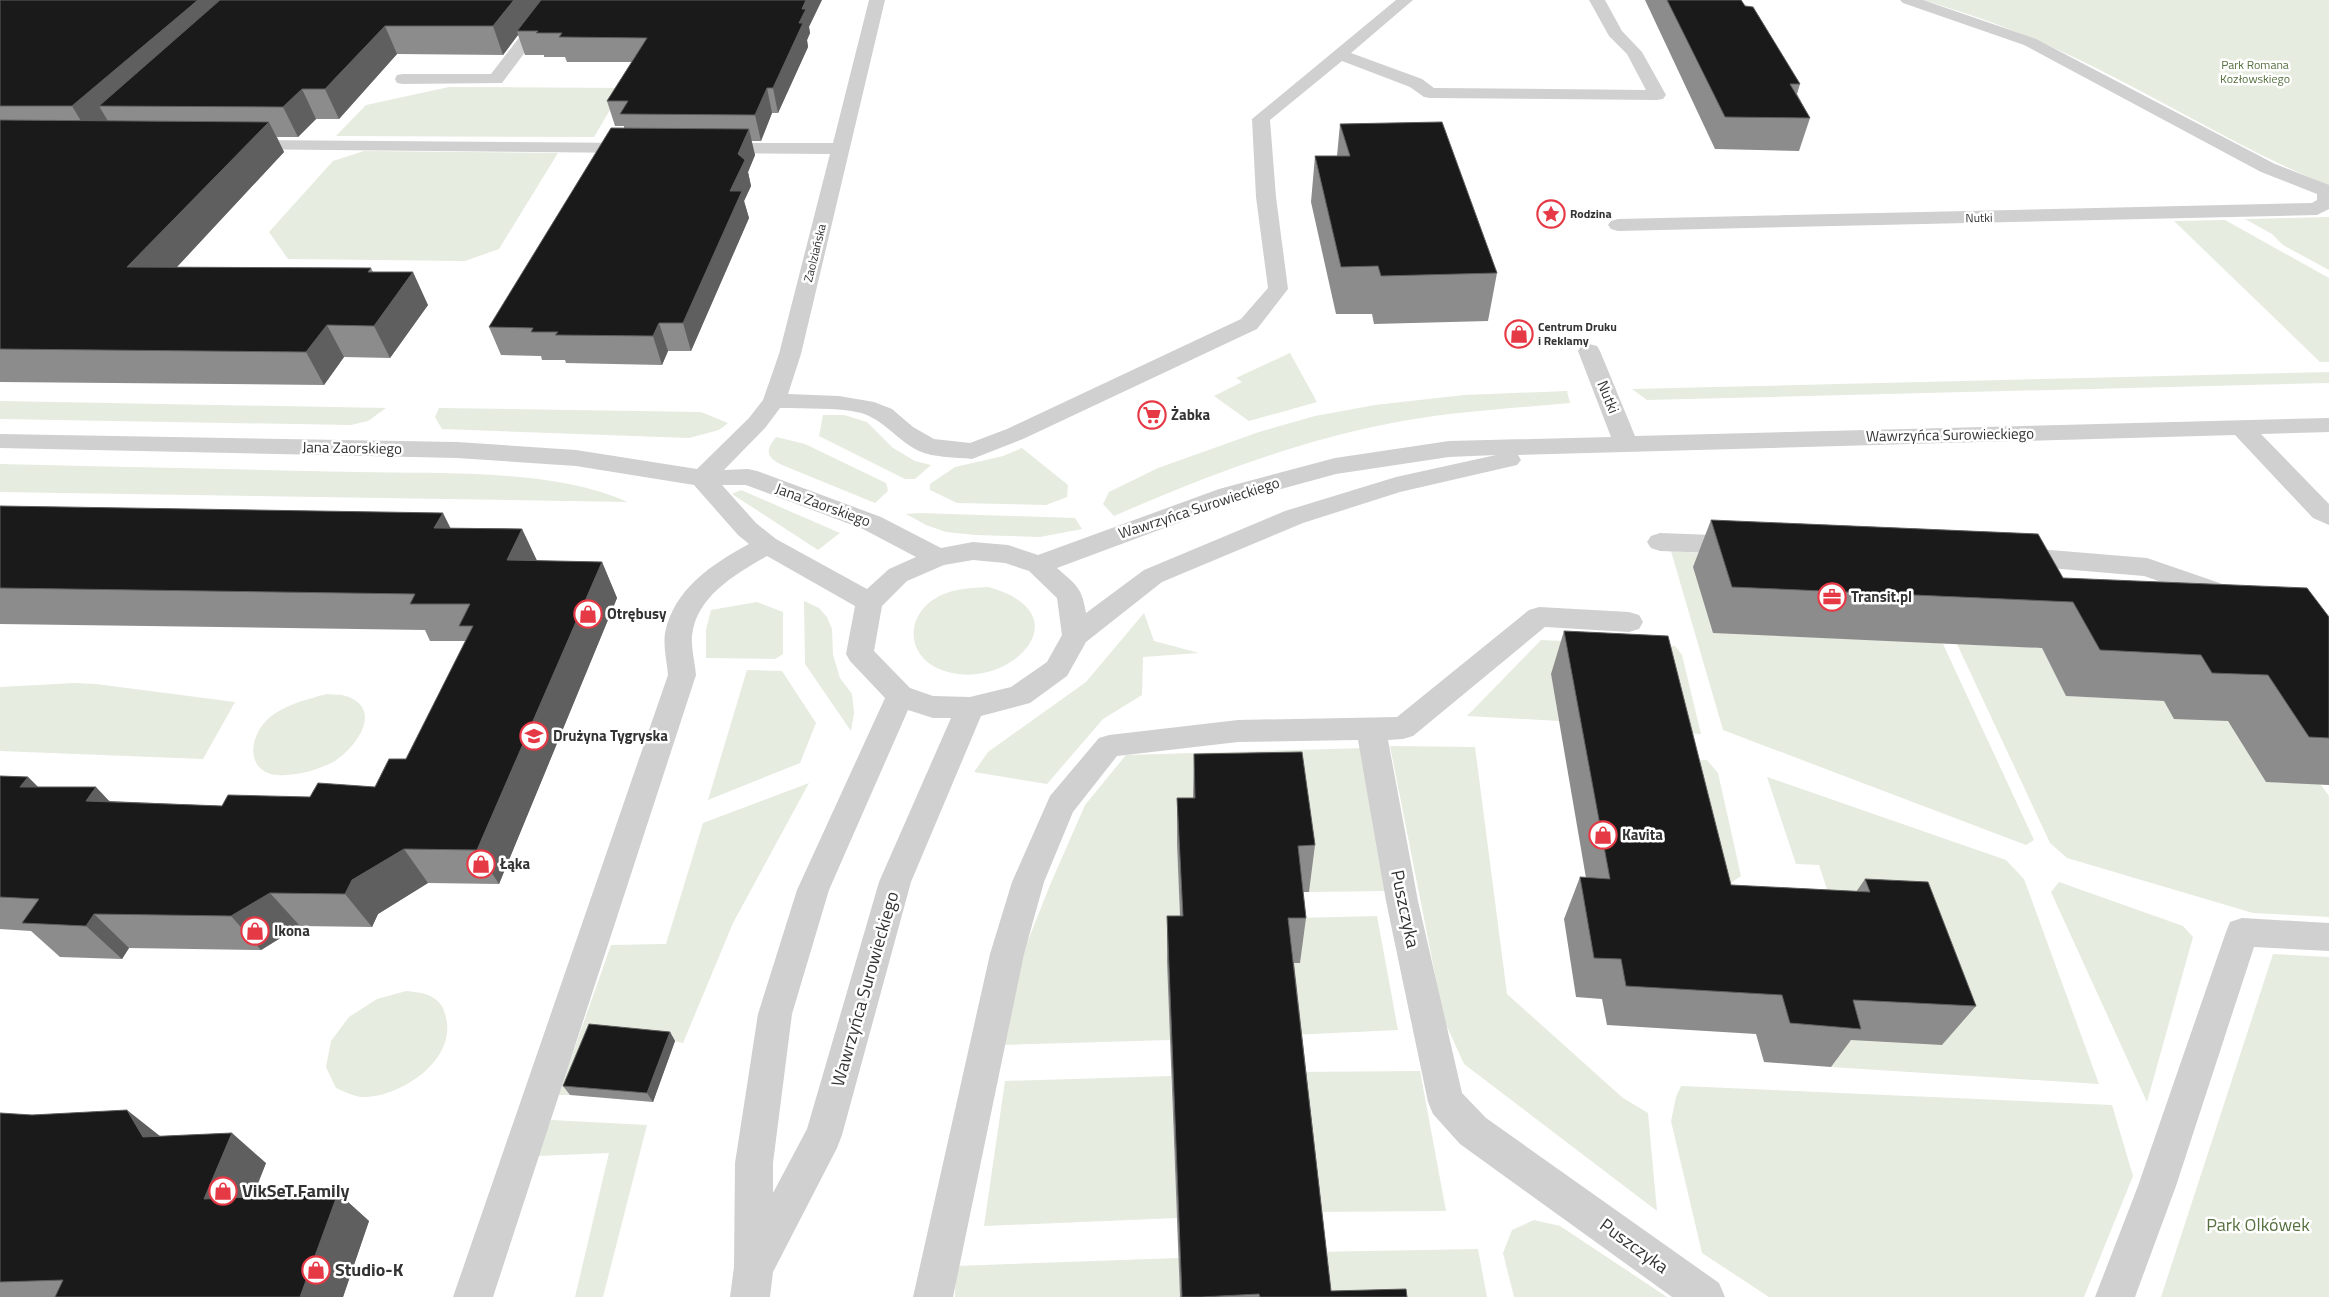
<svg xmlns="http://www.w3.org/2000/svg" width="2329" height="1297" font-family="'Titillium Web',sans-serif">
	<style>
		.green { fill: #e6ecdf }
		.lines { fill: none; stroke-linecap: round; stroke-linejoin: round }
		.minor { fill: #d0d0d0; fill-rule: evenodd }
		.wall { fill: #8c8c8c }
		.shaded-wall { fill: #5f5f5f }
		.building { fill: #1a1a1a; stroke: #5f5f5f }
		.labels { text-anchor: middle; stroke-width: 5; stroke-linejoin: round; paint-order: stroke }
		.far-park-label { font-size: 12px; fill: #56703f; stroke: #fff }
		.far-poi-label { font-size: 12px; font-weight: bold; fill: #333; stroke: #fff; text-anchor: start }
		.far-street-label { font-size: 12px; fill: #333; stroke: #fff }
		.street-label { font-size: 15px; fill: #333; stroke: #fff }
		.poi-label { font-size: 15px; font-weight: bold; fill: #333; stroke: #fff; text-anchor: start }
		.near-street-label { font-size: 18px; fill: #333; stroke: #fff }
		.near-poi-label { font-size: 18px; font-weight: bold; fill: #333; stroke: #fff; text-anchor: start }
		.near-park-label { font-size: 18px; fill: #56703f; stroke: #fff }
	</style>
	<rect width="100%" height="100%" fill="#fff"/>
	<path class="green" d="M1922 0H2329V186C2247 152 2171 105 2092 66 2037 39 1980 16 1922 0Z
		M449 87 623 88 594 137 336 136 366 105Z
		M364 151 558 153 499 249 465 261 288 259 269 232 333 161Z
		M2329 217V270L2283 245 2272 234 2245 219Z
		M2225 220 2329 278V362H2320L2174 221Z
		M1290 353 1317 402 1249 421 1214 396 1242 382 1236 378Z
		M2329 372V383L1647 400 1632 389Z
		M1567 391 1570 403C1507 409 1444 412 1382 425 1289 444 1201 478 1114 516L1103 504 1109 492 1158 468 1259 432 1315 416 1375 405 1464 395Z
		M0 401 386 408 368 421 351 425 0 419Z
		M439 408 701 412 728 423 719 430 689 438 442 429 435 417Z
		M823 415H844L867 422 893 448 915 461 931 465 915 479H905L819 436Z
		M776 437 805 444 886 483 888 491 875 503 782 465C766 457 765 451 776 437Z
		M1022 448 1068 485 1067 497 1046 505 957 503 930 490V484L955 467 1003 456Z
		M0 464C118 467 237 469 355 472 437 474 553 468 628 502L0 492Z
		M741 490 840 533 818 550 732 494Z
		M920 513 1075 518 1082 529 1040 537 976 535 946 532 926 525 906 514Z
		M1671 551 1730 555 1943 644 2034 840 2026 845 1723 730Z
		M988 587C1089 614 1005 697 939 669 909 656 905 622 930 602 947 589 968 588 988 587Z
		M804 601 819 608 827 617 832 629 833 655 840 678 852 694 854 713 851 731 805 664Z
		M757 602 783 612V654L775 659 706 658V630L711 610Z
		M1144 613 1154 641 1199 653 1143 657 1142 695 1103 719 1047 784 974 772 988 752 1086 682Z
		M1541 640 1675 646 1682 655 1701 734 1663 732 1551 674 1559 721 1467 716Z
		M1957 644 2042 648 2067 696 2164 701 2228 721 2321 785 2329 796V917L2253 913 2067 858 2050 843Z
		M747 670 782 671 816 723 800 763 708 800Z
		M75 683 96 684 235 702 203 759 0 751V687Z
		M327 694C333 695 341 694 346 696 385 709 355 749 333 762 318 770 302 774 286 775 243 779 246 733 274 714 291 703 308 699 327 694Z
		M1390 746 1475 747 1507 994 1623 1098 1648 1113 1657 1211 1464 1064 1444 1020Z
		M1366 748 1388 891 1309 892 1177 845 1182 961 1170 1040 1002 1045 1021 958 1050 885 1085 805 1126 755Z
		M1670 760H1707L1718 773 1741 876 1703 902Z
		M1767 777 2006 860 2024 879 2099 1084 1831 1067 1825 1039 1837 920 1819 865 1796 864Z
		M809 783 733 923 683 1043 675 1041 570 1095H558L611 945 666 944 703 823Z
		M2059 882 2183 926 2193 937 2147 1102 2051 892Z
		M1377 916 1398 1030 1291 1035 1283 963H1299L1295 918Z
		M2273 954 2329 957V1297H2161Z
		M406 991C412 992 419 992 425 994 433 996 442 1003 444 1011 462 1057 402 1098 361 1097 353 1096 343 1091 336 1088L326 1067 331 1041 349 1017 377 999Z
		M1420 1071 1446 1211 1310 1212 1295 1072Z
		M1171 1076 1177 1218 984 1226 1005 1081Z
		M1681 1086 2112 1105 2133 1176 2084 1297H1769L1702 1253 1671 1121 1676 1097Z
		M551 1120 647 1125 603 1297H575L609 1153 537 1156Z
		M1534 1220 1560 1226 1667 1297H1514L1503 1253 1512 1230Z
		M1478 1249 1487 1297H1319L1314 1252Z
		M1179 1258 1180 1297H955L956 1266Z"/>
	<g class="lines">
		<path class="minor" d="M548 0H564L502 83 403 84 397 83 395 79 397 75 403 74H491Z
			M869 0H885L801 354 788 394 839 396 874 402 892 409 913 427 934 439 970 443 1007 429 1241 319 1268 288 1256 197 1252 119 1396 0H1413L1351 53 1422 79 1434 88 1646 90 1627 54 1609 36 1589 0H1605L1622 31 1642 52 1666 95 1663 99 1657 100 1430 98 1424 97 1410 87 1342 61 1270 120 1276 197 1288 289 1257 329 1023 439 972 459C956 457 934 458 919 451 898 441 883 419 861 413 836 407 807 409 780 408L765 428 724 470 748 469 757 471 881 517 941 548 973 542 1008 545 1038 555 1219 489 1335 458 1449 441 1611 437 1578 351 1581 346 1589 344 1597 346 1600 351 1635 436 2329 418V432L2261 434 2329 504V525L2313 518 2235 435 1518 455 1521 460 1517 465 1400 492 1303 523 1162 582 1086 642 1067 676 1030 703 981 716 911 882 842 1135 837 1148 773 1272 770 1297H730L734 1267 735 1163 758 1014 797 890 885 698 850 661 846 654 855 606 767 556C736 574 696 596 692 636 691 649 695 662 696 675L493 1297H453L668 675C667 662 663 647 665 633 674 589 712 564 749 544L738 535 694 485 576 466 457 458 0 448V434L457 442 576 450 697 469 749 418 763 400 779 354 830 154 717 153 711 152 708 148 711 144 717 143H833ZM1496 455 1396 477 1285 511 1144 570 1086 613C1082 587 1076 585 1057 568L1237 501 1336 474 1449 457ZM722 485H746L863 529 916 557 889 569 867 589 776 539 756 523ZM973 560 1005 563 1029 571 1057 598 1062 635 1047 662 1011 687 970 697 933 696 910 688 874 651 882 606 907 581 944 565ZM908 710 933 718H951L879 882 807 1129 773 1193V1163L792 1014 829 890Z
			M1900 0H1923L2036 39 2275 164 2329 185V209L2317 215 1618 231 1611 229 1608 225 1611 221 1618 219 2312 203 2317 200V194L2261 172 2024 45 1903 3Z
			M244 140 636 143 642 144 645 148 642 152 636 153 238 149 235 145 238 141Z
			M1660 533 1739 536 1748 539 1752 545 1748 551 1739 554 1660 551 1651 548 1647 542 1651 536Z
			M2014 547 2147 558 2237 589 2241 596 2237 603 2228 605 2144 576 2014 565 2005 562 2001 556 2005 550Z
			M1539 607 1629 612 1639 615 1643 622 1639 629 1629 632 1545 627 1413 736 1403 739 1388 740 1418 901 1462 1093 1486 1118 1719 1283 1725 1297H1672L1460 1144 1433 1114 1428 1102 1386 901 1358 740 1238 742 1117 756 1073 812 1044 882 1024 954 953 1297H913L990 954 1012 882 1050 796 1099 738 1109 735 1238 720 1397 717 1529 610Z
			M2242 918 2329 923V951L2254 947 2176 1186 2135 1297H2095L2138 1186 2226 932 2230 922Z"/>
	</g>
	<path class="wall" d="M0 0 809 27 810 33 807 40 808 47 778 113H772L761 141H751L755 155 748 172 751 186 744 201 749 218 691 351H668L662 365 566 363 565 360H542L541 356 501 355 489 327 624 128V126H615L607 101 632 62H567L565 57H544V55H525L518 35 503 55 397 54 339 119H316L298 137H277L284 152 177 267 371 268 373 272 428 305 390 358 344 357 324 385 0 382Z
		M1645 0H1741L1800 84 1797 94 1810 118 1799 151 1715 149Z
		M1340 124 1497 273 1488 321 1374 324 1372 314H1336L1311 202 1315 156H1337Z
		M0 506 451 528 522 529 537 561 602 562 617 598 499 884 428 883 378 914 372 927 300 926 261 950 129 948 122 959 60 957 31 931 0 929V776L28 777 38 787 110 801 222 806 310 797 375 787 406 759 466 641H430L425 630 0 624Z
		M1711 520 2063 578 2329 617V785L2266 782 2228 721 2174 719 2164 701 2066 696 2042 648 1713 633 1693 567Z
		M1564 631 1731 885 1856 892 1865 879 1976 1006 1942 1045 1851 1040 1831 1067 1764 1062 1756 1034 1607 1025 1602 999 1576 997 1564 919 1580 877 1586 878 1551 674Z
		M1194 754 1315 845 1309 892H1303L1306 918 1300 963H1294L1331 1291 1407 1297H1180L1167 961V916H1180L1177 845V798H1193Z
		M670 1032 675 1041 653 1102 570 1095 563 1086Z
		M0 1113 160 1136 266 1163 253 1197 338 1193 369 1221 343 1297H0Z"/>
	<path class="shaded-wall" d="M198 0H244L99 106 108 121 90 136 72 106Z
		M514 0H546L517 31 518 35 503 55 493 26Z
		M806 0H822L809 27 810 33 807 40 808 47 778 113 773 88 799 23 802 9Z
		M385 26 397 54 339 119 325 89Z
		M767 88 772 113 761 141 755 115Z
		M302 89 316 119 298 137 283 107Z
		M269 122 284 152 147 299 127 267Z
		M749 129 755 155 748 172 751 186 744 201 749 218 691 351 683 323 730 191 738 154Z
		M413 272 428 305 390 358 374 326Z
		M659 323 668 351 662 365 653 336Z
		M327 325 344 357 324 385 306 352Z
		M443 513 461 549 434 528Z
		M522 529 539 565 507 560Z
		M602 562 617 598 499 884 477 850Z
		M28 777 63 812 20 787Z
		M96 787 129 822 86 801Z
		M404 849 428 883 378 914 372 927 345 894 352 880Z
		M270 893 300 926 261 950 231 916Z
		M94 914 129 948 122 959 86 926Z
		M670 1032 675 1041 653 1102 647 1093Z
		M127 1110 165 1140 143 1137Z
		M232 1133 266 1163 240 1227 204 1199Z
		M338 1193 369 1221 343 1297H300Z"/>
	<path class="building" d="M0 0H198L72 106H0Z
		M220 0H514L493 26H385L325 89H302L283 107 99 106Z
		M541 0H806L802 9H806L799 23H803L773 88H767L755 115 620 114 628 101H607L647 38 559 37 562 33H536L538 31H517Z
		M1667 0H1741L1745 6 1753 7 1800 84H1790L1810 118 1725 117Z
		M0 120 269 122 127 267 371 268 368 272H413L374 326 327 325 306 352 0 349Z
		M1442 122 1497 273 1381 276 1378 266 1341 267 1315 156H1350L1340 124Z
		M611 128 749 129 738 154 745 160 730 191H742L683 323H659L653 336 555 335 558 332H531L533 328 489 327Z
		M0 506 443 513 434 528 522 529 507 560 602 562 477 850 404 849 352 880 345 894 270 893 231 916 94 914 86 926 22 923 39 899 0 897V776L28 777 20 787H96L86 801 222 806 228 795 310 797 318 783 375 787 389 759H406L473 626H459L470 604H410L415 594 0 588Z
		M1711 520 2038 534 2063 578 2307 588 2329 617V738L2309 737 2268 675 2212 673 2201 655 2100 650 2073 602 1732 587Z
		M1564 631 1668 636 1731 885 1870 892 1865 879 1928 882 1976 1006 1853 1000 1861 1029 1790 1023 1782 995 1626 986 1621 959 1594 958 1580 877 1610 879Z
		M1302 752 1315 845 1298 846 1306 918H1288L1331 1291 1406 1289 1407 1297H1260L1259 1294 1201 1297H1182L1167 916H1183L1177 798H1195L1194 754Z
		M589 1024 670 1032 647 1093 563 1086Z
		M127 1110 143 1137 232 1133 204 1199 338 1193 300 1297H55L63 1280 0 1282V1113L32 1115Z"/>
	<defs>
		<g id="sight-ring" transform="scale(1.4375)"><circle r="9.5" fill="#fff" stroke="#e63946" stroke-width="1.5"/><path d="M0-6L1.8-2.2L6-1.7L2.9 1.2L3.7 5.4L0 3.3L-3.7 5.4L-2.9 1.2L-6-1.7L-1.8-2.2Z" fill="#e63946"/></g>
		<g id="shop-ring" transform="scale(1.4375)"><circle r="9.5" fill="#fff" stroke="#e63946" stroke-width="1.5"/><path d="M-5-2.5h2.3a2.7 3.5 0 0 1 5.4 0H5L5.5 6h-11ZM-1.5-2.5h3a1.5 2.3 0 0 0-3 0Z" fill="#e63946"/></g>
		<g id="supermarket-ring" transform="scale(1.4375)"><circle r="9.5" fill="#fff" stroke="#e63946" stroke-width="1.5"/><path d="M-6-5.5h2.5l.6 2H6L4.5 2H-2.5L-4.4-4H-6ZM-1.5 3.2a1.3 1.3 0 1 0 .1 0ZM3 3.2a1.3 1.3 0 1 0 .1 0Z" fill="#e63946"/></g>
		<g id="office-ring" transform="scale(1.4375)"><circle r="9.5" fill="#fff" stroke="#e63946" stroke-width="1.5"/><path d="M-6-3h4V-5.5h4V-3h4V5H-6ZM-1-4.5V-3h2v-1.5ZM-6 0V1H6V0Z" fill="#e63946"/></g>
		<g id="school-ring" transform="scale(1.4375)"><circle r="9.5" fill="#fff" stroke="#e63946" stroke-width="1.5"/><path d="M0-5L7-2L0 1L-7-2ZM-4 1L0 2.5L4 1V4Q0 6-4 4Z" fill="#e63946"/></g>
	</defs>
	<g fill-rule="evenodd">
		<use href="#sight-ring" x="1551" y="214"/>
		<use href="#shop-ring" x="1519" y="334"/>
		<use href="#supermarket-ring" x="1152" y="415"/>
		<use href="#office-ring" x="1832" y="597"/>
		<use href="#shop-ring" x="588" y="614"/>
		<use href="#school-ring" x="534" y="736"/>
		<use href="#shop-ring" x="1603" y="835"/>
		<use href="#shop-ring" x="481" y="864"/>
		<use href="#shop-ring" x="255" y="931"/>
		<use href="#shop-ring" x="223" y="1191"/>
		<use href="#shop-ring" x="316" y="1270"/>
	</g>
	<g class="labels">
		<g class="far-park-label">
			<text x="2255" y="69">Park Romana<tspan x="2255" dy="14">Kozłowskiego</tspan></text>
		</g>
		<g class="far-poi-label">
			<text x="1570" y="218">Rodzina</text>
			<text x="1538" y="331">Centrum Druku<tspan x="1538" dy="14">i Reklamy</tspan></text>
		</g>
		<g class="far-street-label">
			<text transform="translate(1979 218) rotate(-1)" y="4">Nutki</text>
			<text transform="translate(815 253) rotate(-76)" y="4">Zaolziańska</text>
		</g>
		<g class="street-label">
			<text transform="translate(1608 397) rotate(68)" y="5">Nutki</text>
			<text transform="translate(1950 435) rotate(-1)" y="5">Wawrzyńca Surowieckiego</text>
			<text transform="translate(352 448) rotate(1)" y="5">Jana Zaorskiego</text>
			<text transform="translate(823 505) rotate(20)" y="5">Jana Zaorskiego</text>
			<text transform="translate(1199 508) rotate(-18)" y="5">Wawrzyńca Surowieckiego</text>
		</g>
		<g class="poi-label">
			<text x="1171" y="420">Żabka</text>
			<text x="1851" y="602">Transit.pl</text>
			<text x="607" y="619">Otrębusy</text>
			<text x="553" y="741">Drużyna Tygryska</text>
			<text x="1622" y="840">Kavita</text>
			<text x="500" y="869">Łąka</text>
			<text x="274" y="936">Ikona</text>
		</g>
		<g class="near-street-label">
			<text transform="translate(1405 909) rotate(78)" y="6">Puszczyka</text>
			<text transform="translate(865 989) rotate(-74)" y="6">Wawrzyńca Surowieckiego</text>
			<text transform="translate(1634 1246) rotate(36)" y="6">Puszczyka</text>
		</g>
		<g class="near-poi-label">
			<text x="242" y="1197">VikSeT.Family</text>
			<text x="335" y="1276">Studio-K</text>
		</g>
		<g class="near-park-label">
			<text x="2258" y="1231">Park Olkówek</text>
		</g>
	</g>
</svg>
